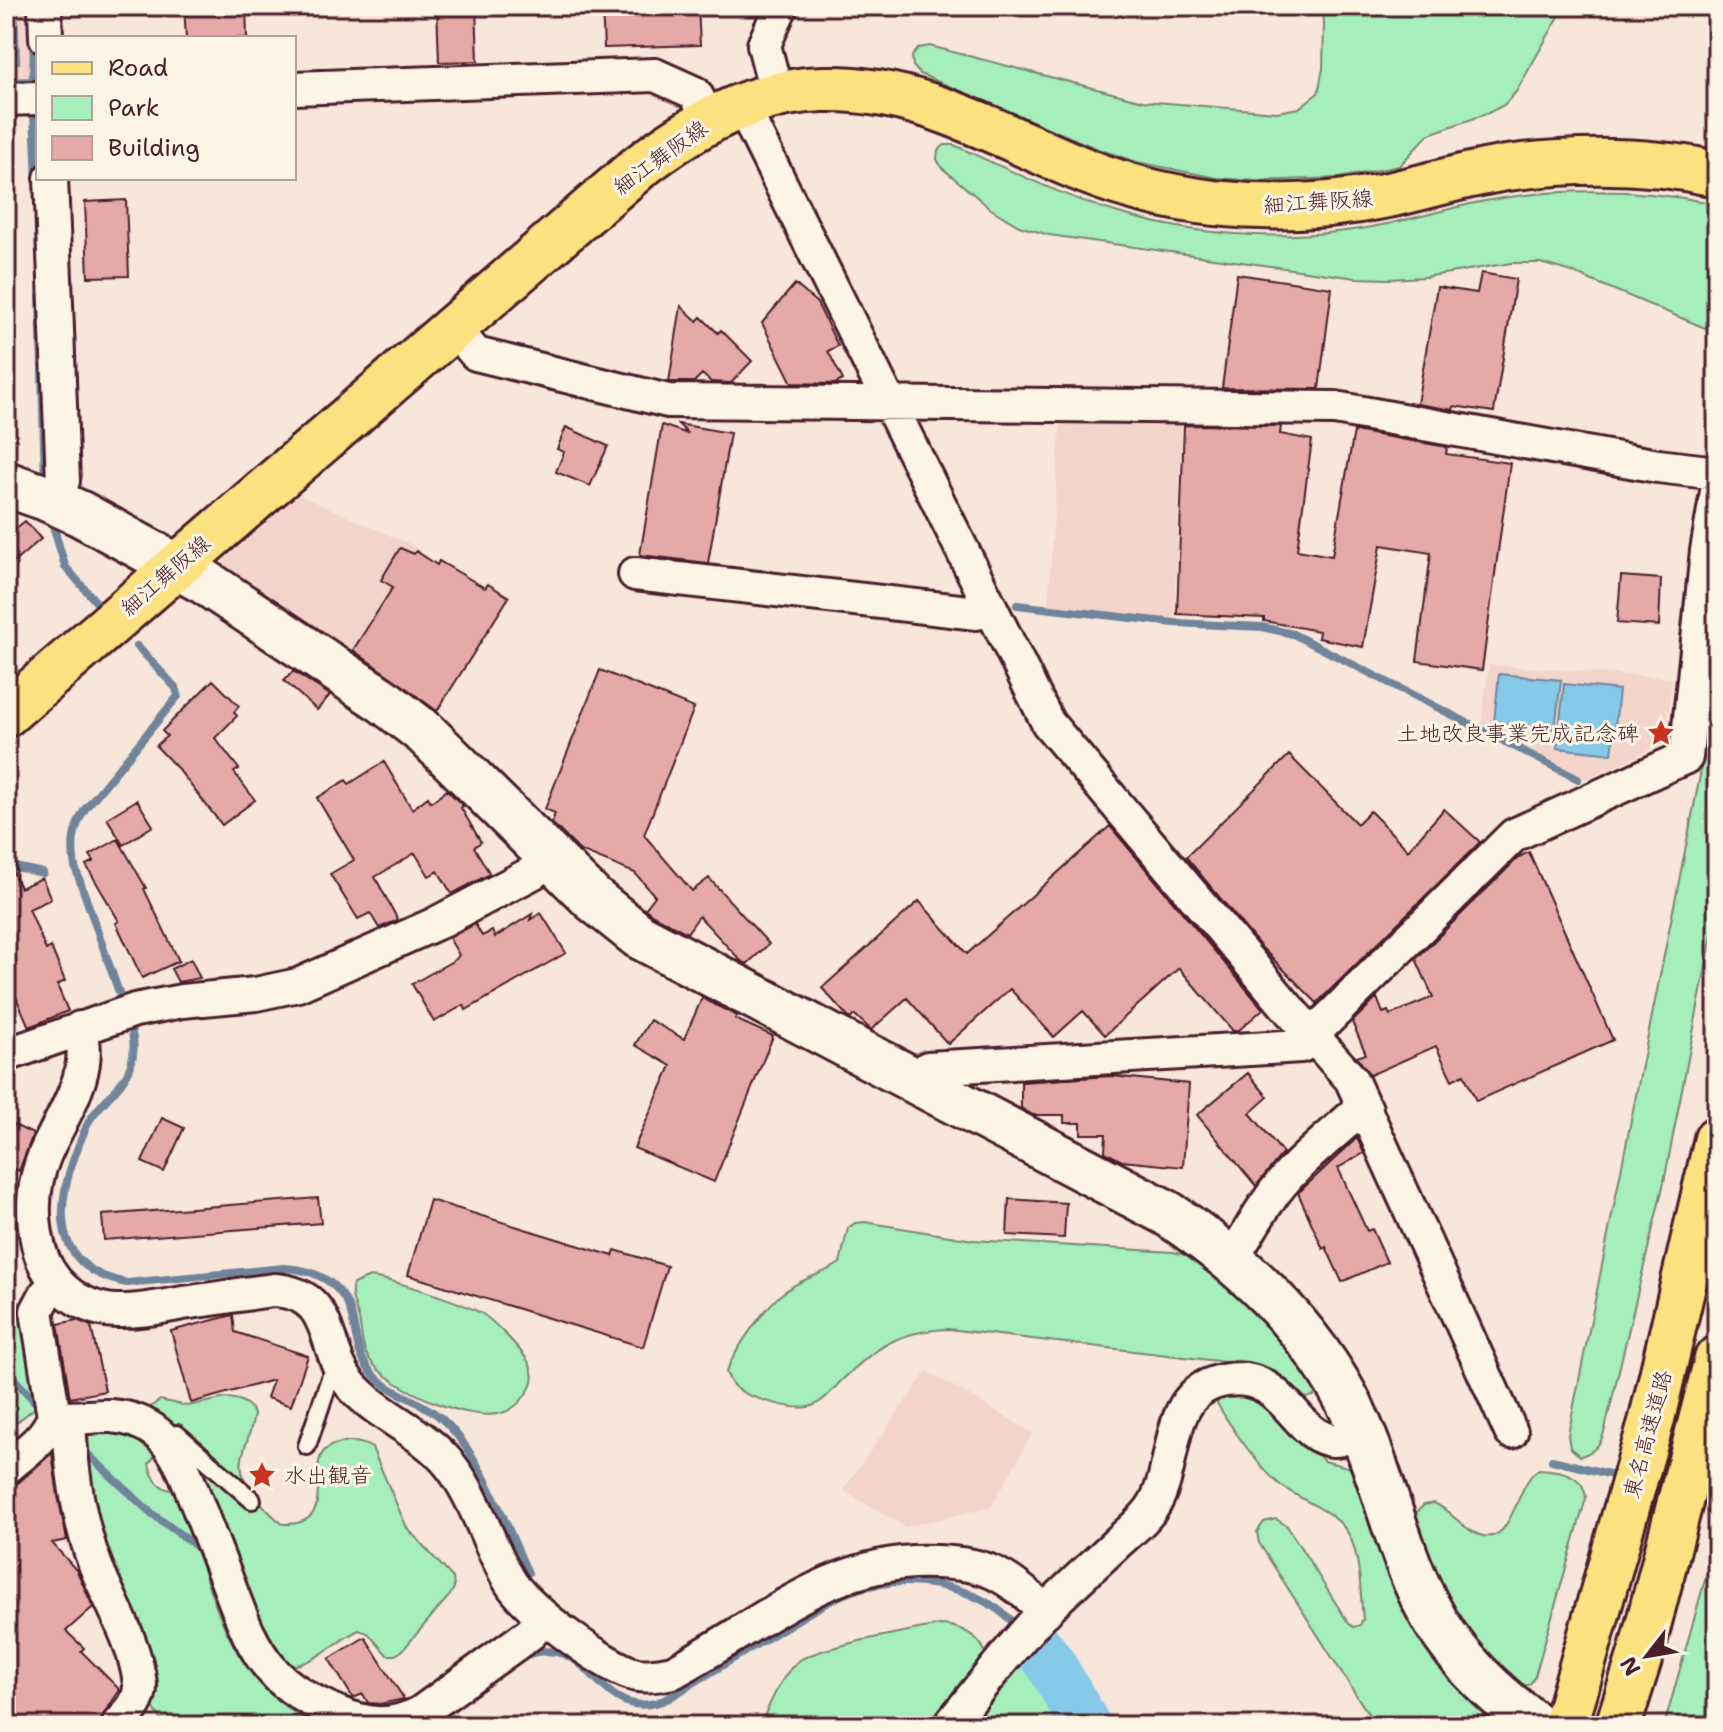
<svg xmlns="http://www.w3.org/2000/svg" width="1723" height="1732" font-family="'Shantell Sans','Klee One',sans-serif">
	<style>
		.built { fill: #f2d4ca }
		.green { fill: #a6eebb; stroke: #788673; stroke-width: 2; fill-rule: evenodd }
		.water { fill: #87c9e8; stroke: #6f859c; stroke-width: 2 }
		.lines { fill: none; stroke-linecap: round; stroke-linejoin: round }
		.stream { stroke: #6f859c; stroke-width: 8 }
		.river { stroke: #87c9e8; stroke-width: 50 }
		.building { fill: #e5aaa7; stroke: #4a1f2b; stroke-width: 2 }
		.lane-casing { stroke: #4a1f2b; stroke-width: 22 }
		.street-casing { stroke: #4a1f2b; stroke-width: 38 }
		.secondary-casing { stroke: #4a1f2b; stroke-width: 50 }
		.primary-casing { stroke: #4a1f2b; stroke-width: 50 }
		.highway-casing { stroke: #4a1f2b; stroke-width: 50 }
		.lane { stroke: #fcf5e5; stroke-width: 16 }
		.street { stroke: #fcf5e5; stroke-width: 32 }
		.secondary { stroke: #fcf5e5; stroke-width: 44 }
		.primary { stroke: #fbe180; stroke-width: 44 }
		.highway { stroke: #fbe180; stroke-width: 44 }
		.labels { text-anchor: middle; stroke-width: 6; stroke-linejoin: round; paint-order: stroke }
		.street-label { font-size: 22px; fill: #4a1f2b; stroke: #fcf5e5 }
		.poi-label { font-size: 22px; fill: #4a1f2b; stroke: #fcf5e5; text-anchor: end }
	</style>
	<rect width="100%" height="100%" fill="#f7e6d9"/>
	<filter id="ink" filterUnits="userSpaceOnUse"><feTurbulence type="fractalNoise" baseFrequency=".0125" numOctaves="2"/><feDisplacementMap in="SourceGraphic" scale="16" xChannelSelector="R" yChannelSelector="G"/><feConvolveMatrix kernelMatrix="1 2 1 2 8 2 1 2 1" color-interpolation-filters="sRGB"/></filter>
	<g filter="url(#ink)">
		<path class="built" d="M6 6H28L31 77 6 78Z
			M1061 415 1182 416 1174 619 1048 605Z
			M299 495 416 547 347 656 223 573V561Z
			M1489 665 1672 678 1665 743 1586 779 1481 725Z
			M927 1371 1033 1433 991 1507 905 1527 843 1490Z"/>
		<path class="green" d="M1322 6H1565L1516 92 1504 105 1486 114 1429 134 1399 166 1339 178 1257 181 1217 178 1137 162 1098 149 920 74 913 66 912 56 919 48 930 46 1143 101 1277 112 1299 108 1318 93 1323 69 1324 23Z
			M945 145H954C1009 170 1064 197 1122 214 1194 235 1271 240 1345 231 1388 226 1428 214 1470 204 1550 187 1636 187 1717 204V333L1569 271 1540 263H1511L1425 277 1389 279 1356 278 1049 235 1019 226 991 209 941 167 937 159 938 150Z
			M1717 620V904L1712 935 1664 1182 1610 1408C1604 1430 1605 1450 1580 1456L1570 1448 1568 1435 1700 776Z
			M865 1222 973 1240 1173 1252 1193 1257 1210 1266 1283 1337 1317 1390 1314 1396 1306 1398 1279 1377 1243 1364 948 1329C897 1331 875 1348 840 1382 832 1391 823 1402 812 1406 796 1412 748 1398 735 1387 730 1383 729 1378 726 1372 736 1348 768 1301 790 1288 806 1277 824 1274 840 1263L848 1228 855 1223Z
			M370 1277C395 1280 458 1301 481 1313 491 1319 500 1329 508 1337 524 1354 543 1372 526 1394 521 1402 512 1410 502 1413 469 1423 389 1388 370 1360 361 1348 362 1334 359 1319 356 1308 349 1295 353 1284Z
			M6 1299 21 1303 26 1308 41 1403 17 1422 6 1420Z
			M1228 1394 1252 1396 1273 1410 1324 1461 1355 1469 1488 1714 1489 1726H1376L1259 1543 1257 1532 1264 1522 1276 1519 1287 1526 1349 1624 1354 1627 1360 1625 1363 1619C1360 1594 1361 1563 1351 1539 1339 1510 1300 1502 1278 1483 1259 1467 1229 1425 1217 1403L1219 1398Z
			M227 1398C239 1399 249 1402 254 1414 248 1454 226 1464 260 1502 267 1510 274 1518 283 1524 350 1526 289 1449 342 1443 354 1441 362 1442 372 1448L407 1528 453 1578 454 1588 450 1595 402 1651 395 1655H387L368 1633 359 1630C335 1641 308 1671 282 1665L146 1410 160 1400 187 1406Z
			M133 1428C143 1436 157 1444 167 1454 175 1463 180 1493 184 1506 210 1590 229 1689 320 1726H165L151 1704 106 1570 81 1437 89 1429ZM159 1456 177 1487 174 1490C159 1490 152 1477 149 1464L154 1457Z
			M1539 1469C1560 1470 1584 1474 1586 1498L1535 1676 1530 1684 1521 1687C1505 1672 1484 1657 1471 1639 1449 1610 1416 1549 1416 1513L1424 1505 1434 1503C1450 1510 1460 1526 1475 1533 1514 1553 1514 1483 1539 1469Z
			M1717 1537V1709L1712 1726H1664Z
			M939 1625C958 1625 983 1636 986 1657L930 1726H759C770 1706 779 1678 797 1662 814 1647 911 1631 939 1625Z
			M1026 1661C1045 1663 1067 1707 1068 1726H968L1018 1666Z"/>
		<path class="water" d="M6 6H17L19 63H6Z
			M1499 674 1561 680 1555 729 1494 722Z
			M1564 684 1619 690 1612 754 1557 748Z"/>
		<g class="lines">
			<path class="stream" d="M33 81 34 39
				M6 82 33 81V83
				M34 113 37 180
				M40 296 45 483
				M52 522 65 566 96 602
				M1017 605 1175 623 1262 627 1293 634 1578 779
				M6 865 43 873
				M123 1004 75 867C71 844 73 829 85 809L178 696 176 688 137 646
				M129 1021C133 1035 136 1049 131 1064 125 1085 103 1100 91 1118 83 1131 79 1145 74 1158 53 1216 57 1270 127 1283L283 1268C318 1269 346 1285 353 1322 357 1341 358 1356 371 1372 389 1394 422 1400 442 1419 481 1454 506 1526 528 1573
				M6 1370 37 1404
				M80 1447 150 1512 200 1549
				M1552 1460 1621 1477
				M1697 1496 1717 1501
				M521 1657C597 1626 595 1732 669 1698 705 1676 742 1653 779 1631 802 1617 824 1602 849 1592 903 1572 973 1582 1015 1624"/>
			<path class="river" d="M1036 1644 1052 1666 1085 1724"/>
		</g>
		<path class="building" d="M184 6H246L247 38H186Z
			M437 6H476L478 61 439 62Z
			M602 6H698L700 45 604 48Z
			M126 200 129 276 88 277 85 202Z
			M1481 273 1516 279 1494 412 1454 406 1453 410 1417 404 1437 287 1477 293Z
			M1237 274 1332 288 1319 389 1222 388Z
			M795 284 817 303 838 346 828 351 843 380 835 384 792 383 762 323Z
			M681 306 697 321 701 317 718 333 721 330 752 361 731 383 711 382 702 374 694 382H669Z
			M678 424 730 433 708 563 640 555 662 425 688 434Z
			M1184 425 1281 426 1280 434 1312 440 1297 550 1332 556 1354 431 1447 447 1446 454 1510 463 1482 670 1417 661 1431 553 1381 545 1363 647 1318 638 1319 631 1264 621V618L1177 614Z
			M566 427 608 446 590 486 556 472 564 452 557 449Z
			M25 521 41 539 6 569V536Z
			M400 548 414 554 416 551 437 565 439 561 485 588 488 584 509 597 437 711 353 650 393 587 381 580Z
			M1621 576 1661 579 1659 626 1617 623Z
			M600 670 694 708 644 835 692 891 709 878 769 944 747 964 741 961 699 916 687 933 653 915 645 909 655 896 635 873 580 851 552 823 555 813 545 809Z
			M293 671 330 695 317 710 284 681Z
			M213 680 239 706 234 712 237 716 215 738 239 769 234 772 255 800 222 825 178 769 156 746 167 736 162 731Z
			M1289 755 1357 824 1370 811 1408 850 1444 809 1480 842 1317 1003 1260 946 1186 857Z
			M384 762 412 809 428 797 431 802 447 790 463 806 461 808 481 842 474 847 490 874 452 894 438 871 429 876 415 853 375 877 398 920 379 928 370 913 358 919 330 874 354 860 317 798 346 780 349 784Z
			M137 800 153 826 123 845 107 818Z
			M1110 826 1263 1009 1238 1031H1233L1179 968 1105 1035 1083 1011 1054 1037 1010 989 948 1044 907 998 871 1030 855 1015 850 1019 848 1017 822 988 919 901 967 954Z
			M118 839 146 888 144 889 179 961 142 978 116 923 119 921 86 865 94 861 90 855Z
			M1529 852 1613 1040 1476 1101 1464 1074 1452 1080 1436 1046 1370 1075 1357 1057 1366 1054 1352 1022 1377 998 1383 1013 1388 1011 1390 1015 1433 997 1416 959 1519 857Z
			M6 856 20 888 42 878 51 899 29 909 46 950 51 947 65 981 57 985 68 1011 29 1027 6 974V967L16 962 6 940Z
			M541 913 566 953 466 1010 464 1005 434 1022 412 984 456 959 459 955 449 938 475 924 482 936 492 931 495 937 532 914 530 920Z
			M191 959 200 978 178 982 171 969Z
			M702 998 737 1016 735 1019 773 1036 714 1182 634 1148 671 1066 635 1045 650 1020 684 1039Z
			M1248 1073 1268 1097 1250 1113 1283 1153 1256 1186 1197 1115Z
			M1111 1076 1189 1084 1183 1167 1122 1161 1105 1152 1106 1134H1081V1123H1064V1115H1033L1021 1108V1082Z
			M162 1118 184 1128 164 1172 142 1162Z
			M6 1121 33 1134 19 1171 6 1165Z
			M1357 1138 1364 1153 1338 1168 1367 1231 1372 1229 1387 1262 1342 1282 1326 1247 1323 1249 1298 1193Z
			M318 1198 321 1223 104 1240 102 1215Z
			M1009 1199 1066 1203 1064 1238 1007 1235Z
			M430 1200 613 1256 615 1250 667 1266 643 1347 408 1275Z
			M233 1315 235 1332 308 1356 291 1406 267 1398 273 1380 191 1403 171 1331Z
			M77 1320 91 1326 105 1391 70 1398 58 1324Z
			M52 1453 58 1496 67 1540 52 1543 77 1571 93 1607 66 1631 84 1648 81 1651 120 1690 103 1715 99 1726H6V1487L18 1483Z
			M365 1637 404 1699 380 1704 368 1703 363 1694 353 1698 329 1659Z"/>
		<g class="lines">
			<g class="lane-casing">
				<path id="lane" d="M172 1438 177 1434 252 1500
					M307 1446 330 1378 341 1371"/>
			</g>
			<g class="street-casing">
				<path id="street" d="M45 6 46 38
					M294 88 655 75 695 93 710 120
					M777 95 764 45 781 6
					M6 99 38 98
					M745 105 754 130 1048 723 1287 1007 1351 1079 1511 1432
					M51 178 63 481 54 501
					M453 327 476 354 668 401 1335 408 1658 466 1717 473
					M635 574 977 613 990 607
					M80 1028C95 1072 62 1115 45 1154 33 1182 31 1214 38 1244 46 1281 77 1309 116 1311 138 1312 161 1307 183 1303 213 1299 243 1294 274 1290 337 1294 320 1348 351 1385 379 1417 423 1431 450 1465 477 1499 488 1546 511 1583 527 1609 608 1669 637 1675 650 1677 661 1674 673 1672 758 1627 834 1556 936 1562 959 1563 982 1565 1002 1577 1018 1586 1032 1599 1046 1611
					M6 1055 135 1010 182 1001 256 994 298 985 435 924 534 872 550 856
					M919 1085 928 1068 1301 1046 1514 835 1686 757 1707 551 1717 492
					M1231 1259C1245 1240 1255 1219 1269 1200 1291 1167 1326 1141 1355 1114L1366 1109
					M54 1416C74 1421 91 1415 111 1416 151 1419 171 1440 186 1475 200 1511 214 1547 228 1583 240 1614 250 1645 272 1670 289 1690 315 1703 338 1713 368 1725 390 1728 420 1713L531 1633 543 1616
					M69 1420C71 1467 78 1519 95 1564 110 1603 135 1641 140 1684 141 1702 128 1713 118 1726
					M6 1468C25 1452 46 1439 54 1416L37 1311 46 1294 57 1283
					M949 1726C981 1687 1012 1645 1047 1609 1070 1586 1094 1565 1118 1542 1131 1530 1147 1518 1155 1503 1179 1460 1163 1389 1227 1380 1285 1371 1295 1438 1333 1440 1344 1440 1353 1435 1362 1430"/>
			</g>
			<g class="secondary-casing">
				<path id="secondary" d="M6 484 46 498 81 514 205 582 385 702 425 733 593 899 639 936 1167 1213C1240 1261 1304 1320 1346 1398 1384 1469 1395 1553 1436 1622 1462 1665 1498 1697 1537 1726"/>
			</g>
			<g class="primary-casing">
				<path id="primary" d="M6 714 638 168C692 126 752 91 823 89 919 86 999 136 1086 171 1126 187 1171 198 1214 203 1270 209 1328 207 1383 196 1424 188 1465 174 1507 168 1576 159 1649 159 1717 174"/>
			</g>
			<g class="highway-casing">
				<path id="highway" d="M1565 1726 1652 1419 1717 1139
					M1618 1726 1641 1653 1717 1359"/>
			</g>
			<use href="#lane" class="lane"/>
			<use href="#street" class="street"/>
			<use href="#secondary" class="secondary"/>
			<use href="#primary" class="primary"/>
			<use href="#highway" class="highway"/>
		</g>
	</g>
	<defs>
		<g id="sight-bare" transform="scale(2.16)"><path d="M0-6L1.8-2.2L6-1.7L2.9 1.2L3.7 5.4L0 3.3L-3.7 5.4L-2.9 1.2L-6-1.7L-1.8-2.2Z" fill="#c8321e" stroke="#fcf5e5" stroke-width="2.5" paint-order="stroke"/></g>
	</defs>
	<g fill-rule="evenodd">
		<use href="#sight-bare" x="1661" y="733"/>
		<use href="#sight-bare" x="262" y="1475"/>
	</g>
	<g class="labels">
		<g class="street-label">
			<text transform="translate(660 157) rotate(-36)" y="8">細江舞阪線</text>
			<text transform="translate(1318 201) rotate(-4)" y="8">細江舞阪線</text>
			<text transform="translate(165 575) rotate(-41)" y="8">細江舞阪線</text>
			<text transform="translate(1647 1434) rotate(-75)" y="8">東名高速道路</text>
		</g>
		<g class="poi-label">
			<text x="1639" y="741">土地改良事業完成記念碑</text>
			<text x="284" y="1483" text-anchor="start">水出観音</text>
		</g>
	</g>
	<rect width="1723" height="1732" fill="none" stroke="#fcf5e5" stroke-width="32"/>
	<rect x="16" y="16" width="1691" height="1700" fill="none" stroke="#4a1f2b" stroke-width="3" filter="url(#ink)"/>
	<rect x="36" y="36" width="260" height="144" fill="#fcf5e5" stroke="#b59f9b" stroke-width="2"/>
	<rect x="52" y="62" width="40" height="12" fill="#fbe180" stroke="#b59f9b" stroke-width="2"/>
	<text x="108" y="76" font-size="24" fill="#4a1f2b">Road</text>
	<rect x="52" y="96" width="40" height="24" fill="#a6eebb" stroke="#b59f9b" stroke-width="2"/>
	<text x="108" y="116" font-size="24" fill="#4a1f2b">Park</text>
	<rect x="52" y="136" width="40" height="24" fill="#e5aaa7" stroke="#b59f9b" stroke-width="2"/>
	<text x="108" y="156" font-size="24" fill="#4a1f2b">Building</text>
	<g transform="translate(1647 1656) rotate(239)" stroke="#fcf5e5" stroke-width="6" paint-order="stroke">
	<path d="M0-6L14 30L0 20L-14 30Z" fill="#4a1f2b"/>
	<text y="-12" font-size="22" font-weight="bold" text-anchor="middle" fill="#4a1f2b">N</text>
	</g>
</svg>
